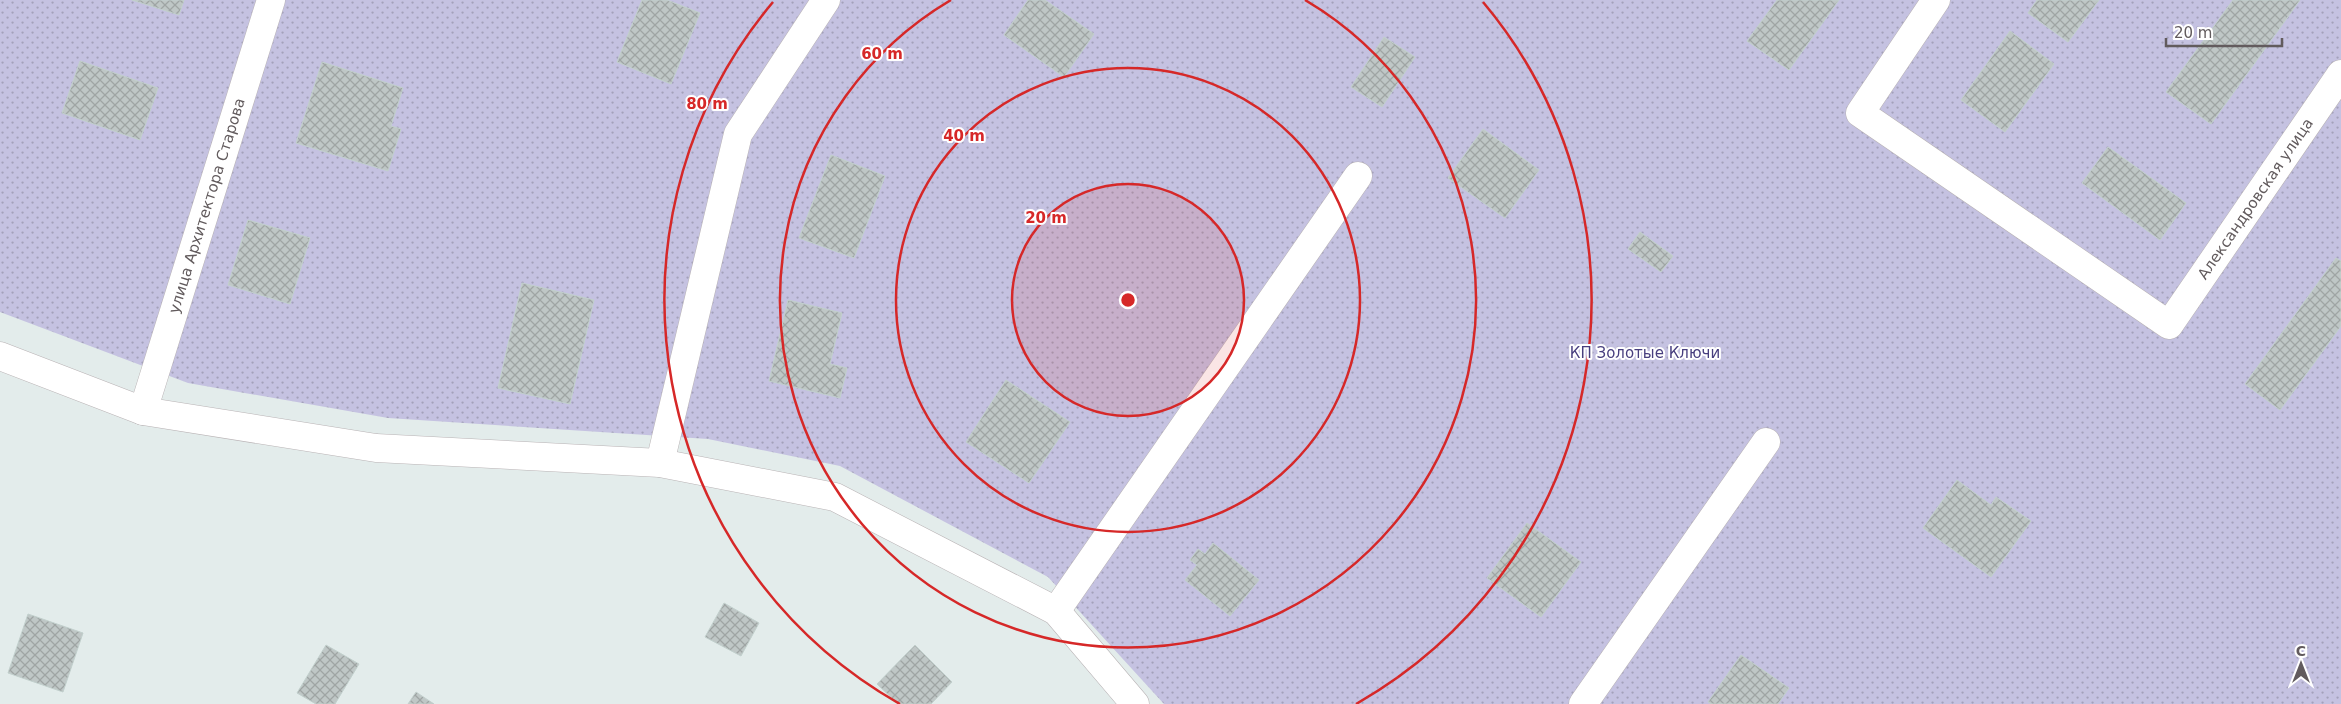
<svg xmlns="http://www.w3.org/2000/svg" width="2341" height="704" font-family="'DejaVu Sans',sans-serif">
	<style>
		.green { fill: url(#green-dots) }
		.building { fill: url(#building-cross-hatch); stroke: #c2d0cd }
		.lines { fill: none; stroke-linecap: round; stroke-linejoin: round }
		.minor-casing { stroke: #b9b3b5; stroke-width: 29 }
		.minor { stroke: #fff; stroke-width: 28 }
		.ring { fill: none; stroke: #d62828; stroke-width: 2.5 }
		.labels { text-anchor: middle; stroke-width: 4; stroke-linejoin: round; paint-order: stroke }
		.street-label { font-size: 15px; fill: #625b5d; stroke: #fff }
		.park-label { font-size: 15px; fill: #473e7e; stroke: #fff }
		.centre { fill: #d62828; stroke: #fff; stroke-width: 2.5 }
		.ring-label { font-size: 15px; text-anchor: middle; font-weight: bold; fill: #d62828; stroke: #fff; stroke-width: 4; stroke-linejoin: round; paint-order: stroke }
	</style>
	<defs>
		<pattern id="green-dots" width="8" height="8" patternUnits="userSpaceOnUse" patternTransform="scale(1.25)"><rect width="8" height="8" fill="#c5c2e1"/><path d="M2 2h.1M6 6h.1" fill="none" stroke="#a3a1ba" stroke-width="1.8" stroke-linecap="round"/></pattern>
		<pattern id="building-cross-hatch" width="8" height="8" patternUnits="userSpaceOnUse" patternTransform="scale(1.25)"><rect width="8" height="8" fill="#bfc7c6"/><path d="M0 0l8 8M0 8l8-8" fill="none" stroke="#9fa5a4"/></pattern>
	</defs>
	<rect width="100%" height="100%" fill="#e3eceb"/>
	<path class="green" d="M0 0H2341V704H1164L1048 577 840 466 708 439 388 418 188 383 0 312Z"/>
	<path class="building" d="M132 0H184L179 15Z
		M642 0H667L700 13 671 84 617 62Z
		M1028 0H1045L1094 34 1064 77 1004 35Z
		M1777 0H1839L1789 70 1747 41Z
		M2037 0H2099L2068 42 2028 13Z
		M2233 0H2300L2211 124 2166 92Z
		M2010 31 2054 64 2005 132 1961 100Z
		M1384 37 1415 57 1382 107 1351 87Z
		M80 61 158 88 140 140 62 113Z
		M322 62 403 88 391 126 401 129 388 171 296 143Z
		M1483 129 1539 170 1505 218 1448 178Z
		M2108 147 2186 203 2160 240 2082 183Z
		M831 155 885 176 854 258 799 238Z
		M248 220 310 238 290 304 228 285Z
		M1640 232 1673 256 1661 272 1628 249Z
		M2336 258 2341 261V326L2280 410 2245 384Z
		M522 283 594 300 570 404 498 388Z
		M788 300 842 313 830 364 847 368 840 398 769 381Z
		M1006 380 1070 422 1029 483 966 442Z
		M1957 480 1991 505 1996 497 2031 521 1991 577 1923 528Z
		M1527 523 1581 562 1541 617 1487 578Z
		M1213 543 1259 580 1230 616 1185 580 1197 565 1190 560 1198 549 1205 554Z
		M724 603 759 623 741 656 705 637Z
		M28 614 83 633 63 692 8 673Z
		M326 645 359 664 335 704H316L297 693Z
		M915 645 952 682 931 704H898L877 684Z
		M1741 655 1789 688 1778 704H1711L1708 702Z
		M416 692 434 704H408Z"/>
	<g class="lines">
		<g class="minor-casing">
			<g id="minor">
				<path id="s1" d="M1936 0 1860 113 2169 325 2341 74"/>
				<path d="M0 356 143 411 376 448 660 463 835 497 1056 611 1135 704"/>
				<path id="s2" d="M143 411 271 0"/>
				<path d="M660 463 738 134 826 0"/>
				<path d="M1056 611 1358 176"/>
				<path d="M1583 704 1766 442"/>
			</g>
		</g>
		<use href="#minor" class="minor"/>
	</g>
	<circle cx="1128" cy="300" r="116" fill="#d62828" fill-opacity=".12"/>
	<g class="ring">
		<circle cx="1128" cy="300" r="116"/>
		<circle cx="1128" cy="300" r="232"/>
		<path d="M1305 0A348 348 0 1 1 951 0"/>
		<path d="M900 704A464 464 0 0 1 773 2M1483 2A464 464 0 0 1 1356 704"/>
	</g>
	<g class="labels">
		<g class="street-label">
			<text dy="5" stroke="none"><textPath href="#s1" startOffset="664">Александровская улица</textPath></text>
			<text dy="5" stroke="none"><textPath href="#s2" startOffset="215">улица Архитектора Старова</textPath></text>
		</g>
		<g class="park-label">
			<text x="1645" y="358">КП Золотые Ключи</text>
		</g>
	</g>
	<circle cx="1128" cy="300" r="8" class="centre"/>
	<g class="ring-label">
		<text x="882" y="59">60 m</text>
		<text x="707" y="109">80 m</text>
		<text x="964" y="141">40 m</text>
		<text x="1046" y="223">20 m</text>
	</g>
	<g transform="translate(2301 664)" stroke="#ffffff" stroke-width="4" paint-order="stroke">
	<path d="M0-4L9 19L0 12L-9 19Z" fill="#625b5d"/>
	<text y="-8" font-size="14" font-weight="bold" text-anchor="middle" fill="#625b5d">С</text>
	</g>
	<path d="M2166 38v8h116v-8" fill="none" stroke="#625b5d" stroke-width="2.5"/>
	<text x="2174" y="38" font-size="15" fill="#625b5d" stroke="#ffffff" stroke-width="4" paint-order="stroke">20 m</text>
</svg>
